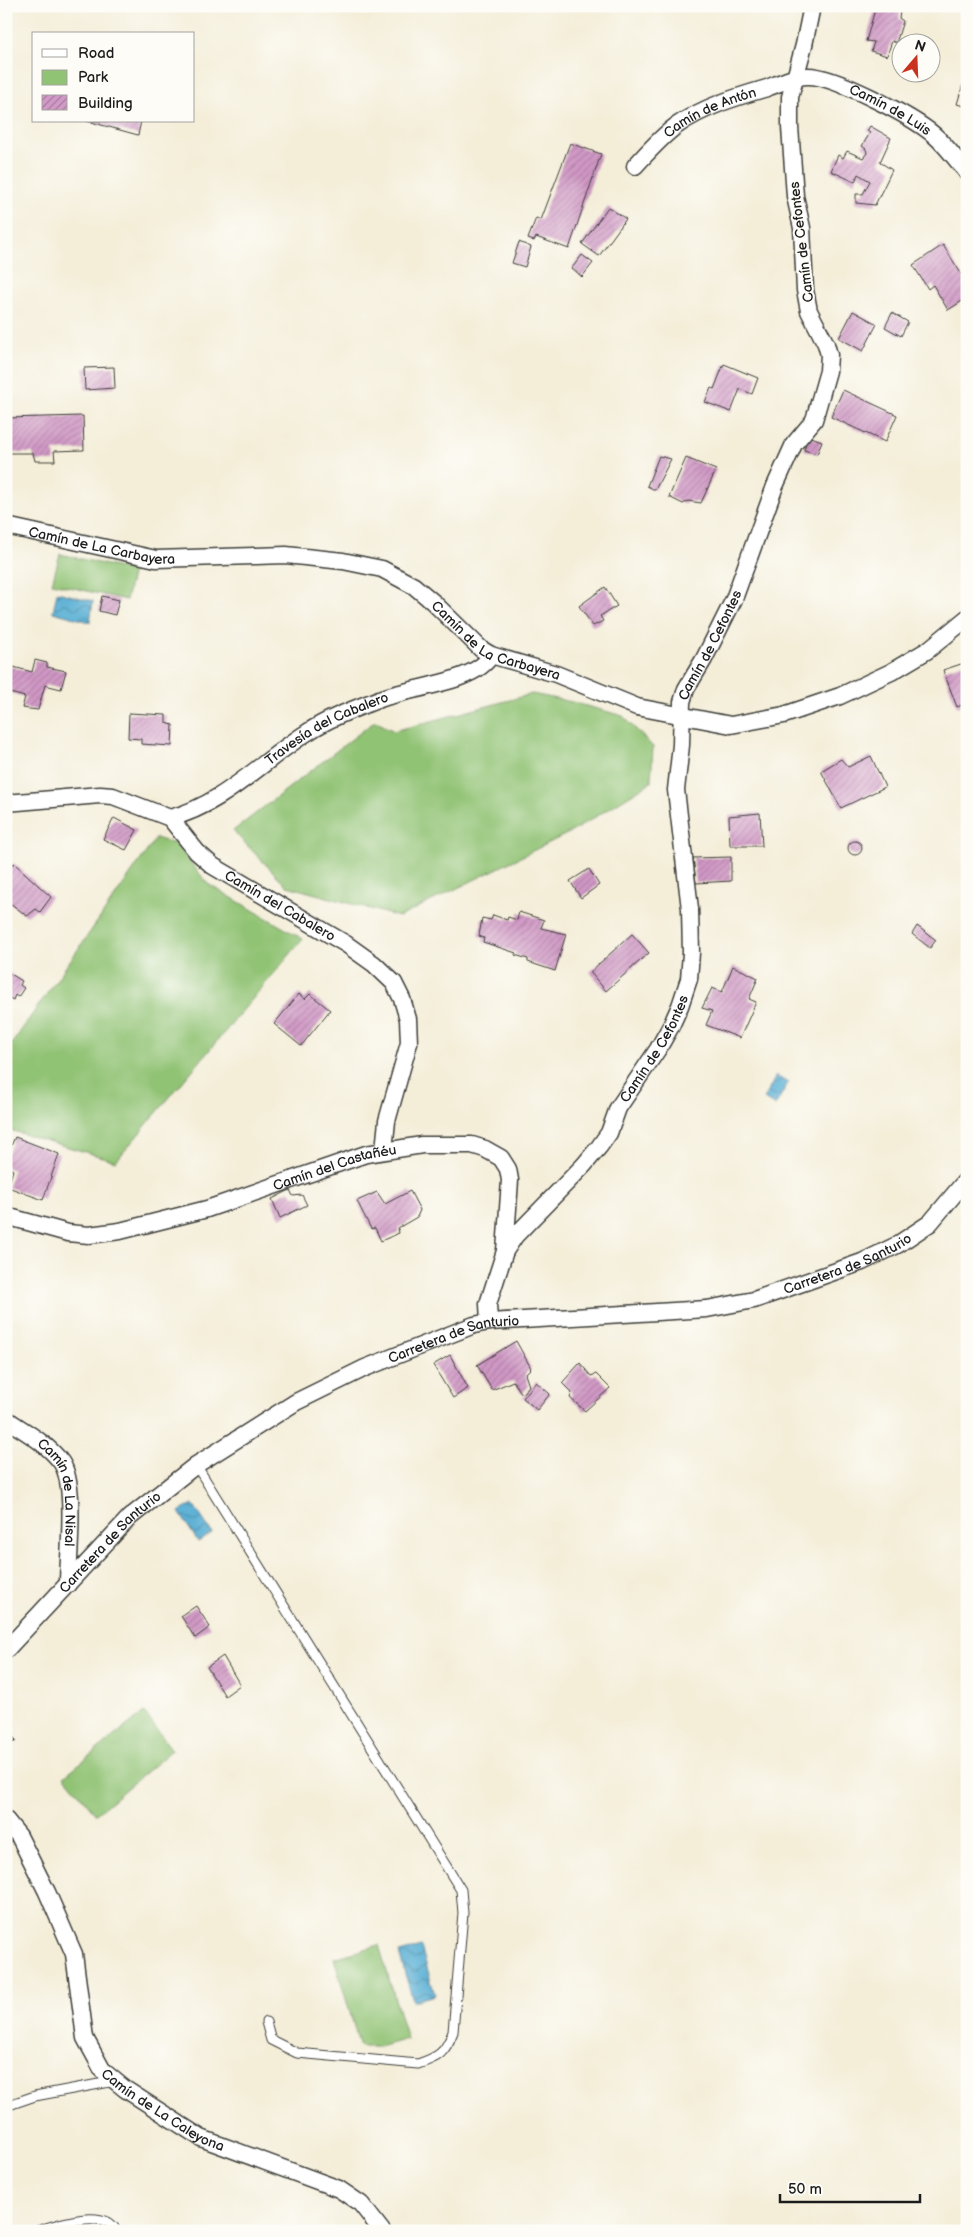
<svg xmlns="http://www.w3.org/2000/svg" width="973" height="2237" font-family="'Balsamiq Sans',sans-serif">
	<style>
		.green { fill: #91c374; stroke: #567048 }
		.water { fill: url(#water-waves); stroke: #3a6578 }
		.building { fill: url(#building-hatch) }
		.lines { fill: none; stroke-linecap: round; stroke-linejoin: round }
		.lane-casing { stroke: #3c3c38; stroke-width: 11 }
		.street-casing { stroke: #3c3c38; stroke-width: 19 }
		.lane { stroke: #fff; stroke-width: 9 }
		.street { stroke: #fff; stroke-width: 16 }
		.labels { text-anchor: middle; stroke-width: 4; stroke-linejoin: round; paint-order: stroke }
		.street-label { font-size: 14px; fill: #1c1c1c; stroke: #fdfcf7 }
	</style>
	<defs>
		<pattern id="water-waves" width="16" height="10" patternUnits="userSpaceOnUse" patternTransform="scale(1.25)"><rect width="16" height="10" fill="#57aed4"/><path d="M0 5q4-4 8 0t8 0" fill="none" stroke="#478dab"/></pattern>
		<pattern id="building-hatch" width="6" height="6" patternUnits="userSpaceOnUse" patternTransform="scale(1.25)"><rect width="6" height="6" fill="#d199c6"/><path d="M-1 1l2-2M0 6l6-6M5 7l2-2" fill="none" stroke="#a97ca0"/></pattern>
	</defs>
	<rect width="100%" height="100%" fill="#fdfcf7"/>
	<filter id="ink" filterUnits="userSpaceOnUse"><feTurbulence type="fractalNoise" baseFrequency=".02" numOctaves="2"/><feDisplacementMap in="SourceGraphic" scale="10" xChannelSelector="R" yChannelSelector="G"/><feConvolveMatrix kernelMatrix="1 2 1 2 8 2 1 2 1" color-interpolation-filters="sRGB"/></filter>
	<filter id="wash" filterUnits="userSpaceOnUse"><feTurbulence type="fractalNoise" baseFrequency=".0096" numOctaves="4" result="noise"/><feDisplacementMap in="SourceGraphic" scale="20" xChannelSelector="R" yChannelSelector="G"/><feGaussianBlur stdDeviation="1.12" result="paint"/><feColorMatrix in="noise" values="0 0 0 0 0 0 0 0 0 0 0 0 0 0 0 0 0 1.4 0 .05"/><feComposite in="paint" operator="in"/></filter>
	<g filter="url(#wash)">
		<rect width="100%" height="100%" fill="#f4eed9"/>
		<path class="green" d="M60 554 133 571 126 600 52 583Z
			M532 694 572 702 623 716 653 747 651 782 573 831 399 917 287 886 233 831 375 721 394 731Z
			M156 838 176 844 208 884 303 939 116 1161 6 1129V1052Z
			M144 1712 172 1750 96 1814 64 1776Z
			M379 1945 407 2039 379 2047H360L334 1958Z"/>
		<path class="water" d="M57 592 93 601 90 622 53 612Z
			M776 1076 788 1083 775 1106 764 1099Z
			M193 1504 212 1533 198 1542 179 1512Z
			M421 1947 435 1995 413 2001 399 1953Z"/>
		<g id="blocks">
			<path class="building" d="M876 6H886L900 12 899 18 903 21 896 43 892 41 887 56 871 51 874 42 866 41Z
				M964 81H967V107L957 104Z
				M87 121H141L138 135Z
				M870 126 891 138 880 162 892 170 875 205 856 203V194H863L870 181 858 174 855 182 831 171 838 155 843 158 847 151 863 158 867 153 866 149 862 146 870 133 867 131Z
				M570 143 601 154 569 249 536 237 534 241 528 239 536 218 541 220Z
				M608 207 626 219 599 256 582 244Z
				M519 242 531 247 525 267 512 263Z
				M943 245 967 283V298L948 310 933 285 928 289 913 265Z
				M582 255 593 263 582 277 572 268Z
				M853 311 877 324 863 351 839 338Z
				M892 313 908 322 901 336 885 327Z
				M724 364 758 378 752 394 740 389 731 412 705 402 711 388 714 389Z
				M114 367 115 388 85 390 84 368Z
				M843 390 897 415 885 442 831 417Z
				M83 416 84 450 54 451 55 461H35L33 453H6V418Z
				M808 436 822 441 817 454 804 450Z
				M659 456 671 459 655 490 647 486Z
				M686 458 716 470 701 503 688 501 683 504 669 497Z
				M605 587 617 606 600 616 603 621 593 626 579 606Z
				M102 596 119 600 115 615 99 611Z
				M35 660 47 663V667L66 671 61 689 45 685 38 710 22 708 25 697 6 692V665L32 672Z
				M967 662V703L957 707 943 670Z
				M129 713 166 715V723L173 725 172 746 141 744V739L128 738Z
				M871 756 885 787 841 808 821 771 841 759 848 767Z
				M760 813 762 846H730L729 816Z
				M114 818 137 830 126 850 103 839Z
				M848 848a7 7 0 1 1 14 0a7 7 0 1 1-14 0Z
				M731 857V881L696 883 693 858Z
				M14 863 51 897 40 912 36 909 27 916 6 900V872Z
				M589 869 599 885 581 898 570 881Z
				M519 912 544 920 541 928 566 934 555 971 528 962V959L515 955 516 953 483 942 484 938 479 936 482 918 491 920 493 915 507 920 508 917 517 920Z
				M917 926 936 940 930 948 912 934Z
				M632 934 649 953 606 991 590 972Z
				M733 966 758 978 749 999 756 1002 740 1038 706 1025 712 1011 702 1008 712 988 722 992Z
				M6 971 22 981 20 985 24 988 18 997 15 995 13 1000 6 996 10 987 6 984Z
				M299 994 305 999 310 994 330 1010 301 1046 274 1024Z
				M15 1137 59 1154 43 1200 8 1187 13 1170 6 1167V1157Z
				M290 1190 293 1196 302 1195 307 1205 280 1218 272 1199Z
				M410 1191 420 1210 417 1217 398 1228 399 1233 381 1241 375 1228 371 1229 357 1201 377 1192 385 1204Z
				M516 1341 531 1368 525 1374 529 1386 522 1394 513 1381 492 1390 477 1365Z
				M450 1355 468 1388 453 1398 433 1365Z
				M580 1363 591 1376 596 1374 610 1388 585 1411 570 1398 572 1393 562 1383Z
				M536 1382 550 1394 537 1410 523 1398Z
				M196 1606 210 1627 195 1638 181 1616Z
				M223 1656 240 1685 225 1696 207 1667Z
				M6 1730 17 1741 6 1745Z"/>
		</g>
	</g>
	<g filter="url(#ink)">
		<use href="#blocks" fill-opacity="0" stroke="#3c3c38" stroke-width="1"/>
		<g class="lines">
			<g class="lane-casing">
				<path id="lane" d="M196 1465 461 1890 463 1913 453 2032C445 2053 439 2057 418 2064L297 2053 271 2040 266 2022
					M6 2106 35 2096 115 2081
					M37 2231C55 2225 105 2207 116 2231"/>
			</g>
			<g class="street-casing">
				<g id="street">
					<path id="s1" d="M635 166C648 152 661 137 676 126 703 107 736 97 767 88 780 83 794 76 807 76 834 75 913 117 934 135 947 146 956 160 967 172"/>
					<path id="s2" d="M6 526 156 559 286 555 343 561 382 569 414 586 433 602 481 649 491 655 556 674 637 707 731 725 784 715 840 696 891 672 928 650 967 618"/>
					<path id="s3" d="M6 803 100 795 113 796 170 818 197 852 213 866 346 944 374 964 394 983 402 999 408 1019 409 1043 387 1121 384 1150"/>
					<path id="s4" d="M170 818C223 805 263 760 308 732 329 718 354 709 377 700 405 688 477 683 491 655"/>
					<path id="s5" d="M6 1216 68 1233 89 1235 120 1231 207 1209 366 1154 422 1145H472L485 1149 501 1158 508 1169 510 1180 505 1251 488 1304 489 1322"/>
					<path id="s6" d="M505 1251 515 1236 584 1165 599 1147 609 1133 618 1108 658 1049 671 1026 680 1006 689 979 691 953 690 909 676 790 681 745 682 702 686 689 704 659 734 599 775 486 794 444 814 420 828 371 829 355 826 344 809 311 805 290 802 228 795 196 790 127V97L804 45 812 6"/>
					<path id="s7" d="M6 1419C24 1431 48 1444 61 1462 77 1484 68 1556 68 1584"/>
					<path id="s8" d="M6 1650 130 1517 196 1465 296 1402 365 1368 474 1325 489 1322 707 1309 754 1300 862 1262 897 1245 930 1223 967 1179"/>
					<path id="s9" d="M6 1820 19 1836 47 1892 74 1954 85 2038 103 2071 125 2089 201 2138 339 2189 361 2204 382 2231"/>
				</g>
			</g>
			<use href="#lane" class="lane"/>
			<use href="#street" class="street"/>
		</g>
	</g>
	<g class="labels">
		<g class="street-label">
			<text dy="5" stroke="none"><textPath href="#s1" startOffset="289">Camín de Luis</textPath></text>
			<text dy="5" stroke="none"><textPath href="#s1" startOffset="94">Camín de Antón</textPath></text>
			<text transform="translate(801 242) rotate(-97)" y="5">Camín de Cefontes</text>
			<text dy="5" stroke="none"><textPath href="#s2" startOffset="98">Camín de La Carbayera</textPath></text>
			<text dy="5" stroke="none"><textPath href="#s2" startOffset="518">Camín de La Carbayera</textPath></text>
			<text dy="5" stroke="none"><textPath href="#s6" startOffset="674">Camín de Cefontes</textPath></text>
			<text dy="5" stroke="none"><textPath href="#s4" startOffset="182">Travesía del Cabalero</textPath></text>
			<text dy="5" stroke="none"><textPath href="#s3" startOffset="311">Camín del Cabalero</textPath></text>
			<text dy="5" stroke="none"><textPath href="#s6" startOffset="254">Camín de Cefontes</textPath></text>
			<text dy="5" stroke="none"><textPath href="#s5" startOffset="341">Camín del Castañéu</textPath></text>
			<text dy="5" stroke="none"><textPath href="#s8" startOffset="960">Carretera de Santurio</textPath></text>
			<text dy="5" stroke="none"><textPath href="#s8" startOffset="555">Carretera de Santurio</textPath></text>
			<text dy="5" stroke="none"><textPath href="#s7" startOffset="98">Camín de La Nisal</textPath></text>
			<text dy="5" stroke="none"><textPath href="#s8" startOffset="150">Carretera de Santurio</textPath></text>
			<text dy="5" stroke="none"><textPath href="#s9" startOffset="345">Camín de La Caleyona</textPath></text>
		</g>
	</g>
	<rect width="973" height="2237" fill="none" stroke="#fdfcf7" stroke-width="25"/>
	<rect x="32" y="32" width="162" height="90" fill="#fdfcf7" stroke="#a3a29f"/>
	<rect x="42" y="49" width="25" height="8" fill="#ffffff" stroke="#a3a29f"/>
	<text x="78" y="58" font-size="15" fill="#1c1c1c">Road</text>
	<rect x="42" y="70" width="25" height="15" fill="#91c374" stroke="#a3a29f"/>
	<text x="78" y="82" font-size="15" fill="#1c1c1c">Park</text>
	<rect x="42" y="95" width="25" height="15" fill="url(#building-hatch)" stroke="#a3a29f"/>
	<text x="78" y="108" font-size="15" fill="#1c1c1c">Building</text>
	<g transform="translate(916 58) rotate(19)"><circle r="24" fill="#fdfcf7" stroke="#a3a29f"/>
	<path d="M0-4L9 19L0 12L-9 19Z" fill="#c8321e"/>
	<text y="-8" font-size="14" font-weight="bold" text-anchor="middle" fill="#1c1c1c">N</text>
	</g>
	<path d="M780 2194v8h140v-8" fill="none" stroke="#1c1c1c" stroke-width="2.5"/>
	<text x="788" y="2194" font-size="15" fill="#1c1c1c" stroke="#fdfcf7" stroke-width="4" paint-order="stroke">50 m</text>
</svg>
